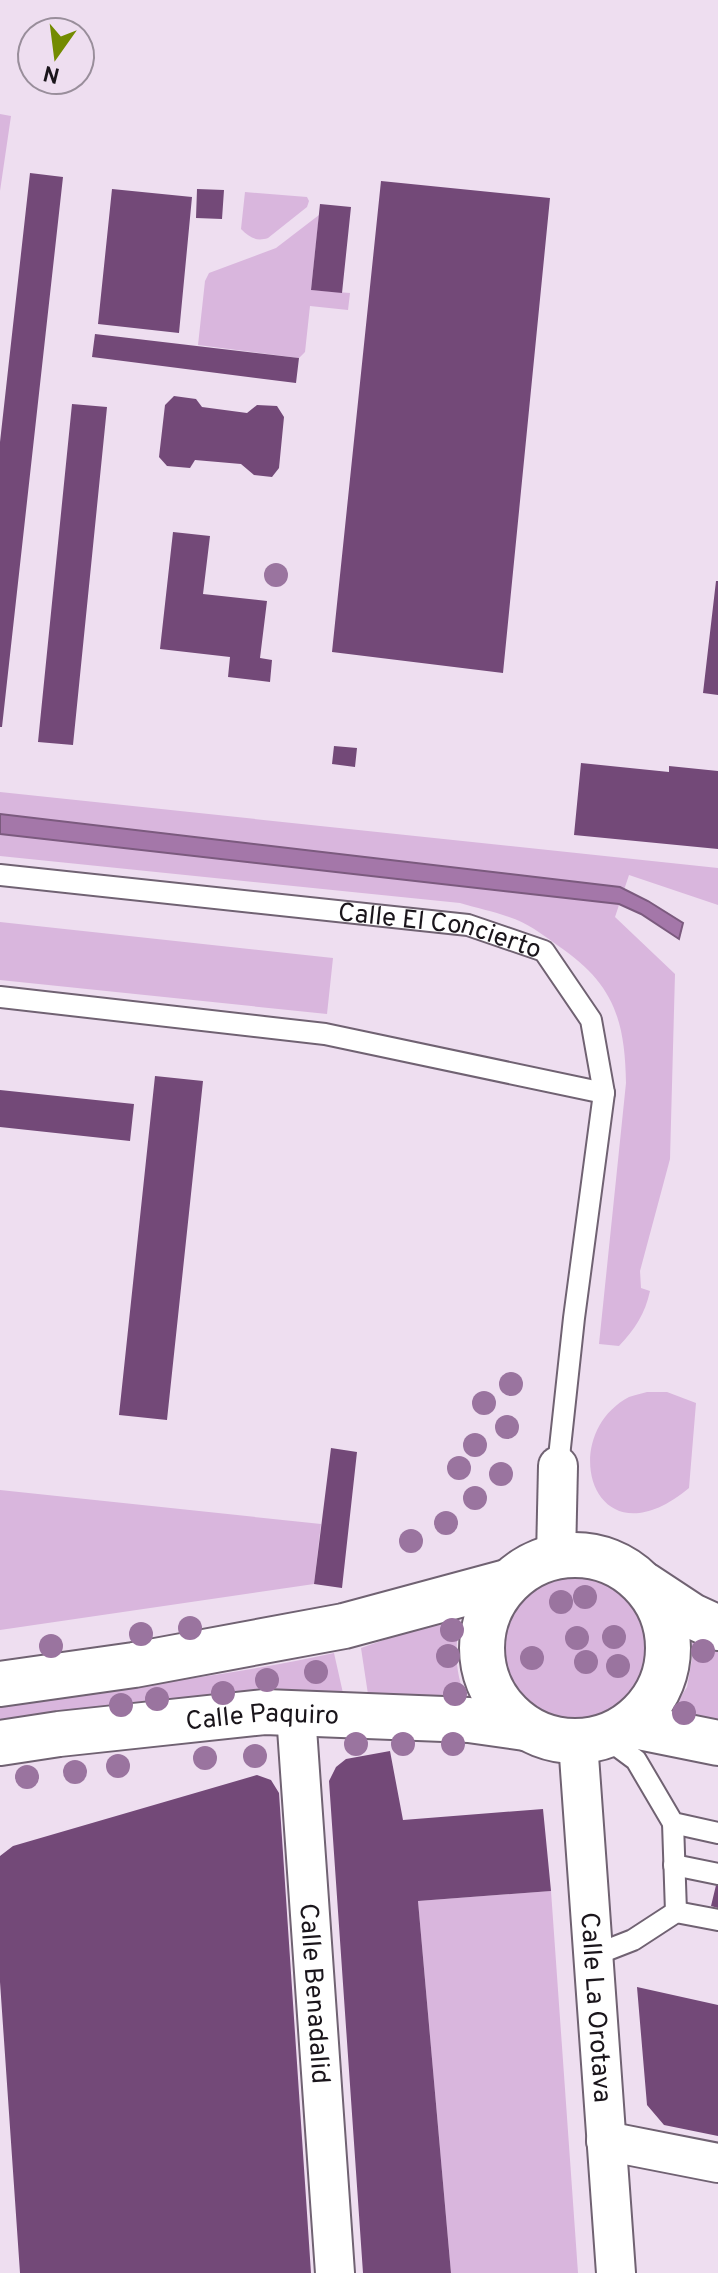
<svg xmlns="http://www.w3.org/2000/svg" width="718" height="2273" font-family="Overpass,sans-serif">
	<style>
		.green { fill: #d9b6dd }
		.water { fill: #a477a9; stroke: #7b5a7e; stroke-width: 2 }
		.building { fill: #734978 }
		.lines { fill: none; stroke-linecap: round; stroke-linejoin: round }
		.service-casing { stroke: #706272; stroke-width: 24 }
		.minor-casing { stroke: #706272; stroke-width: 42 }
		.secondary-casing { stroke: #706272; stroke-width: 48 }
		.service { stroke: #fff; stroke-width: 20 }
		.minor { stroke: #fff; stroke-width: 38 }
		.secondary { stroke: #fff; stroke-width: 44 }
		.tree { fill: #9a749f }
		.labels { text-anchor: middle; stroke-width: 8; stroke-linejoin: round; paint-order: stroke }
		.street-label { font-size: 26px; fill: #1a151b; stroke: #eedef0 }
	</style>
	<rect width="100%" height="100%" fill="#eedef0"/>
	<path class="green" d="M0 114 11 116 0 191Z
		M245 192 307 197 309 201 307 207 268 238C256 242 249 237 241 229Z
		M319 215 311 290 350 293 348 310 310 306 305 352 299 358 198 345 205 281 209 273 276 248Z
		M0 792 718 868V905L629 875 615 917 675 974 670 1159 640 1271 641 1288 650 1291C645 1314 635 1329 619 1346L599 1344 626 1083C625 1017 612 982 557 945 542 934 526 922 509 917 493 911 476 908 460 903L0 856Z
		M0 922 333 958 327 1014 0 980Z
		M647 1392H667L696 1403 689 1488C593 1568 555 1436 629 1397 634 1395 641 1394 647 1392Z
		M0 1490 321 1524 314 1584 0 1630Z
		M503 1647a72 72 0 1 1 144 0a72 72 0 1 1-144 0Z
		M461 1613C455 1645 453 1672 468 1702L369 1701 361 1648Z
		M692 1634 718 1645V1729L666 1720 687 1687 692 1659Z
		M334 1653 345 1702 0 1728V1703C112 1689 224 1677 334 1653Z
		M551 1891 578 2273H451L418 1901Z"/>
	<path class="water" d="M0 814 620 887 648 901 683 923 679 939 641 914 619 904 0 834Z"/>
	<path class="building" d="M30 173 63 177 2 727H0V442Z
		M381 181 550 198 503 673 332 652Z
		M112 189 192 197 179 333 98 324Z
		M197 189 224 190 222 219 196 218Z
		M320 204 351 207 342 293 311 290Z
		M95 334 299 358 296 383 92 357Z
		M174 396 196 399 202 407 247 413 257 405 277 406 284 417 279 468 272 477 254 475 241 464 195 460 190 468 167 466 159 457 165 405Z
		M72 404 107 407 73 745 38 742Z
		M173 532 210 536 203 594 267 601 260 658 272 660 270 682 228 677 230 657 160 649Z
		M716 581H718V695L703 693Z
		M334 746 357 748 355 767 332 764Z
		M581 763 669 772V766L718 771V849L574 835Z
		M155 1076 203 1081 167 1420 119 1415Z
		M0 1090 134 1104 130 1141 0 1127Z
		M331 1448 357 1452 342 1588 314 1584Z
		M390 1751 403 1820 543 1809 551 1891 418 1901 451 2273H363L329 1781 336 1767 346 1759Z
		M257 1775 271 1780 279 1793 311 2273H20L0 1982V1856L13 1846Z
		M717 1881H718V1908L711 1906Z
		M637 1987 718 2005V2136L664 2125 647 2105Z"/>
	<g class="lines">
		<g class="service-casing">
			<g id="service">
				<path id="s1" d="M0 875 468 925 544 951 591 1020 604 1093 574 1318 558 1466"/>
				<path d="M0 997 325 1034 604 1093"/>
				<path d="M605 1737 636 1760 673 1823 718 1833"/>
				<path d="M673 1823 676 1912"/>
				<path d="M674 1865 718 1874"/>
				<path d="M592 1956 633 1940 676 1912 718 1920"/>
			</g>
		</g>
		<g class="minor-casing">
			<g id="minor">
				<path d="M556 1557 558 1466"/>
				<path id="s2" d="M296 1714 335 2273"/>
				<path id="s3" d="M578 1742 616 2273"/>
				<path d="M606 2141 718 2163"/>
			</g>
		</g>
		<g class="secondary-casing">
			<g id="secondary">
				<circle cx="575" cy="1648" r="93"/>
				<path d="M645 1585 692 1616 718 1628"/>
				<path d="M0 1684 134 1665 344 1626 507 1582"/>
				<path d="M629 1725 718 1743"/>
				<path id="s4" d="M0 1743 59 1734 265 1712 469 1720 525 1728"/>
			</g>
		</g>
		<use href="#service" class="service"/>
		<use href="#minor" class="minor"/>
		<use href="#secondary" class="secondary"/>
	</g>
	<g class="tree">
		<circle cx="276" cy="575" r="12"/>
		<circle cx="511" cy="1384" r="12"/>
		<circle cx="484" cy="1403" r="12"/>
		<circle cx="507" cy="1427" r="12"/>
		<circle cx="475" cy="1445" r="12"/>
		<circle cx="459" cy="1468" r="12"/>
		<circle cx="501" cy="1474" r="12"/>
		<circle cx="475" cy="1498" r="12"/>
		<circle cx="446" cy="1523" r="12"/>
		<circle cx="411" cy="1541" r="12"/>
		<circle cx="585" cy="1597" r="12"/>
		<circle cx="561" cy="1602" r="12"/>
		<circle cx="190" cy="1628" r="12"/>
		<circle cx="452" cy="1630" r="12"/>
		<circle cx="141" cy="1634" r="12"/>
		<circle cx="614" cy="1637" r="12"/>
		<circle cx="577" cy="1638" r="12"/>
		<circle cx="51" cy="1646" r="12"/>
		<circle cx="703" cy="1651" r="12"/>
		<circle cx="448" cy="1656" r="12"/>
		<circle cx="532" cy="1658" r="12"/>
		<circle cx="586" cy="1662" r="12"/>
		<circle cx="618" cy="1666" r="12"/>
		<circle cx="316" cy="1672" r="12"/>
		<circle cx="267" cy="1680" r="12"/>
		<circle cx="223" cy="1693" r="12"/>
		<circle cx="455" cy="1694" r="12"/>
		<circle cx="157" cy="1699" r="12"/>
		<circle cx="121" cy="1705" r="12"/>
		<circle cx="684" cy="1713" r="12"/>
		<circle cx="356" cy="1744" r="12"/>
		<circle cx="403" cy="1744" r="12"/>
		<circle cx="453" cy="1744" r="12"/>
		<circle cx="255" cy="1756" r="12"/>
		<circle cx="205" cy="1758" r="12"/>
		<circle cx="118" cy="1766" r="12"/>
		<circle cx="75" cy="1772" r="12"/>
		<circle cx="27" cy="1777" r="12"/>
	</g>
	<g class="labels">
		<g class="street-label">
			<text dy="9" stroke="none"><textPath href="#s1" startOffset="444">Calle El Concierto</textPath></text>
			<text dy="9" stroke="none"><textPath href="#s4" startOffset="264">Calle Paquiro</textPath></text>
			<text dy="9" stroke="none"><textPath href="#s2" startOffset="280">Calle Benadalid</textPath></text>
			<text dy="9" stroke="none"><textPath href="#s3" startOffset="266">Calle La Orotava</textPath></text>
		</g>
	</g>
	<g transform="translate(56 56) rotate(194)"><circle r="38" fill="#eedef0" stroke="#998e9b" stroke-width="2"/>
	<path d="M0-6L14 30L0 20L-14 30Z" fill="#738b00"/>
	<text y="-12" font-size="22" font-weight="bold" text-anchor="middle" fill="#1a151b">N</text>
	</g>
</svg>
